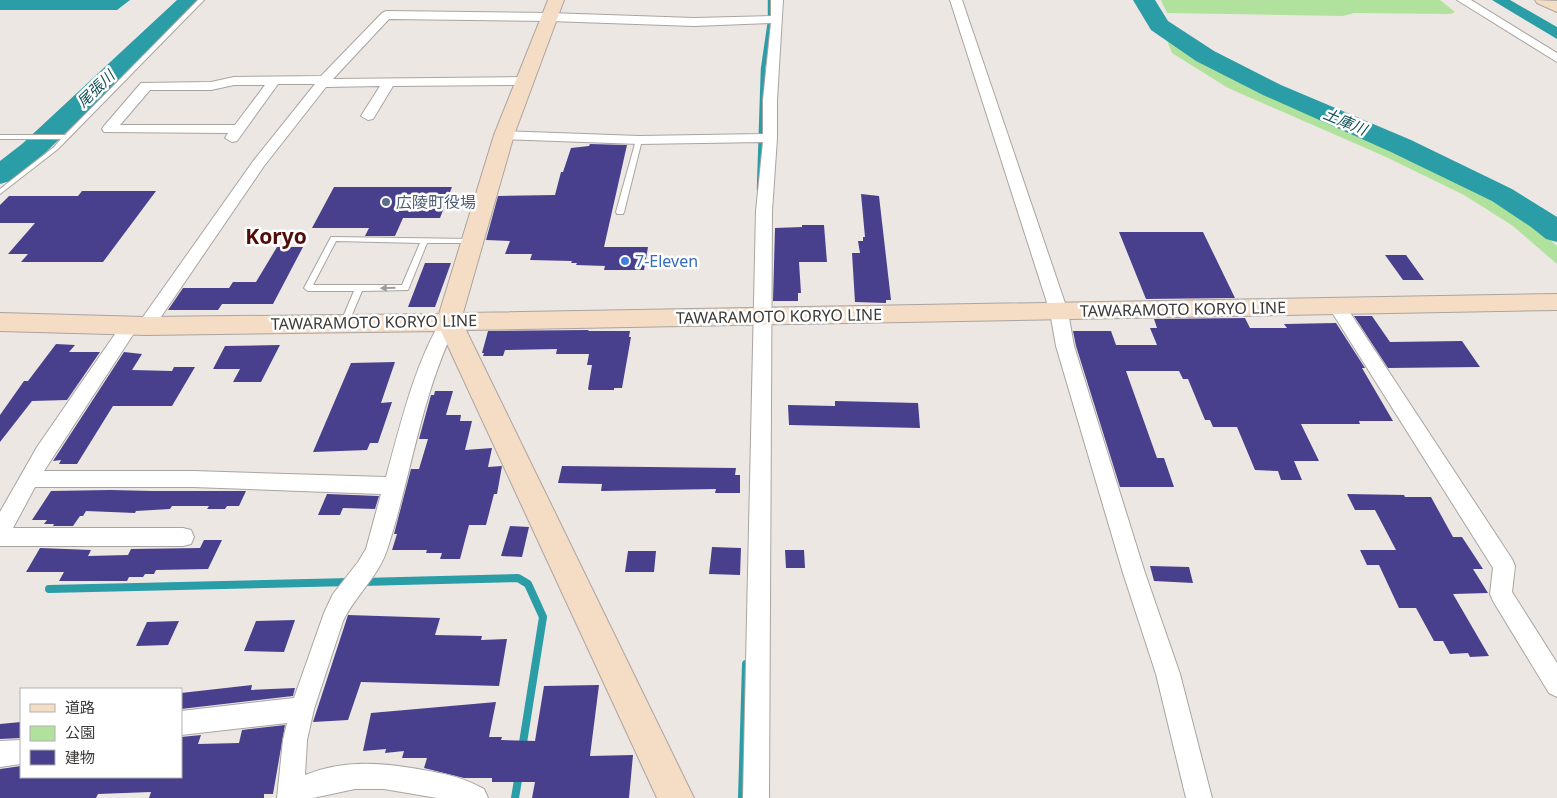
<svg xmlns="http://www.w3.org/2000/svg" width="1557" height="798" font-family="'Noto Sans','Noto Sans JP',sans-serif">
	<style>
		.green { fill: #b1e29d }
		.water { fill: #2b9da6 }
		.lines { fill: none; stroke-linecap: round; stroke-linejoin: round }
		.stream-far1 { stroke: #2b9da6; stroke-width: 4.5 }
		.stream { stroke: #2b9da6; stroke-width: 8 }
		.river { fill: #2b9da6; fill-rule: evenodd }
		.building { fill: #49408d }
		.lane-casing { stroke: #aaa4a1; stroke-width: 2 }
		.street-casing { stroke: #aaa4a1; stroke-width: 2 }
		.secondary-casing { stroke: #aaa4a1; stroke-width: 2 }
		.lane { fill: #fff; fill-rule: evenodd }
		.street { fill: #fff; fill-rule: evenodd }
		.secondary { fill: #f5dcc4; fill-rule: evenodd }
		.oneway { fill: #9e9c9c }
		.service-dot { fill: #5c6f8a; stroke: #fff; stroke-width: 2 }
		.shop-dot { fill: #3f7fe0; stroke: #fff; stroke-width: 2 }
		.labels { text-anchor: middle; stroke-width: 5; stroke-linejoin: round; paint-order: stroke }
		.far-water-label { font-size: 15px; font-style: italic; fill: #115055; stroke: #fff }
		.service-label { font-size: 16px; fill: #4e5e75; stroke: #fff; text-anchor: start }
		.shop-label { font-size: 16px; fill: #366cbe; stroke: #fff; text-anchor: start }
		.street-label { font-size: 16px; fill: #3c3a38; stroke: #fff }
		.district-label { font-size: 21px; font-weight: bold; fill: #510d08; stroke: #fff }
	</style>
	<rect width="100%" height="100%" fill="#ede7e3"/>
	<path class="green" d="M1161 0H1440L1455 12 1450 14 1354 13 1343 16 1167 13Z
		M1166 38C1188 52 1210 68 1234 79 1303 112 1374 139 1442 172 1483 192 1524 214 1557 246V264L1513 226 1464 195 1386 157 1228 88 1172 53Z"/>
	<path class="water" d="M0 0H130L117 10H0Z
		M1492 0H1510L1557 27V39Z"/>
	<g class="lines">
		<path class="stream-far1" d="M759 189 763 69 770 21V0"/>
		<path class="stream" d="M362 582 518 578 528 584 543 617 522 749
			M49 589 350 582
			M515 798 519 774
			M742 798 746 664"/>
		<path class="river" d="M177 0H201L42 156 10 181 0 184V161L22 144Z
			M1133 0H1155L1168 21 1214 51 1281 85 1411 140 1512 189 1557 217V242L1546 239 1531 227 1492 201 1391 152 1263 95 1196 61 1151 30Z"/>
	</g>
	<path class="building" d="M590 144 627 145 604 247H648L644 270H604L605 266 576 265 577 263H571L572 261 530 260 532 254H505L510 241 486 240 498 196 555 195 561 172H563L571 148 589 146Z
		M334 187H452L440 218H403L395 236H365L369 228H312Z
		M82 191H156L103 262H21L28 254H8L35 223H0V205L9 196H78Z
		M861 194 879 196 891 300H886V303L855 302 852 253H860L858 241H863V237H865Z
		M802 225H824L827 262H799L801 293H798V301H773L775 228 802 227Z
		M1119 232H1203L1235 298 1146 299Z
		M277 247H303L273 304H222L218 310H168L183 288H229L233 282H256Z
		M1385 255H1406L1424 280H1403Z
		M425 263H451L435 307H408Z
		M1354 316H1372L1390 342 1462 341 1480 367 1388 368Z
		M1245 318 1250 328H1287L1284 324 1336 323 1365 368H1362L1393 421H1359L1360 424H1301L1319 461H1294L1302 480H1281L1278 471 1255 470 1237 427H1213L1210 420H1205L1188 379H1183L1179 371H1126L1157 458H1164L1174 487H1120L1076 346 1073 331H1111L1116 345H1157L1150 328H1157L1154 319Z
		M589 330 588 331H630L629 337H631L622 388H614V390H589L588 389 592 365H587L589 354H556L557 349 505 350 503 356H483L484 353H482L488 331Z
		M56 344 75 345 69 352H100L67 400 32 401 0 442V415L24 381H28Z
		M280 345 261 382H233L240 369H213L225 346Z
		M124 352 142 354 132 370 172 371 174 367H195L172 406H113L77 464H59L61 460 53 461Z
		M395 362 381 403 392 402 378 443H370L367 450 313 452 351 363Z
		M435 391H453L446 415H461L460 421H472L465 450 492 448 488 467 502 466 497 494H494L486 525H469L460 559H440L442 553H426L427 550H392L397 534H394L411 469H419L428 439H419L431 395H434Z
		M835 401 918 403 920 428 789 425 788 405 835 406Z
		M562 466 736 468 735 475H740V493H715L716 489 601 491 602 484 558 483Z
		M110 490 152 491H246L239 506H227L225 509H207L209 506H172L170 509 136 511 135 513 86 511 83 516H80L73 526H53L54 524H44L47 520H32L51 491Z
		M327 494 379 496 375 509 343 508 340 515H318Z
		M1347 494 1404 495 1405 497H1431L1453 537H1462L1483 569H1473L1488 593 1453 594 1489 656 1470 657 1468 653 1450 654 1443 641H1434L1416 608H1399L1379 565H1367L1360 550H1396L1375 510H1355Z
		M510 526 529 527 522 557 501 556Z
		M204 540H222L208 569 156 570 154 574H145L143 577H129L127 581H59L64 572H26L40 548 91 550 88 556 128 555 131 549 200 548Z
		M712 547 741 548 740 575 709 574Z
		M785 550H804L805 568H786Z
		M628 551H656L654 572H625Z
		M1150 566 1189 567 1193 583 1154 581Z
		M348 615 440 618 435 635 482 636 481 640 507 639 499 686 361 682 348 720 313 722Z
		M295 620 284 652 244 651 256 621Z
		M179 621 168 645 136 646 147 622Z
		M252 685 251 690 295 688 293 696 181 709V693Z
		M599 685 590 756 633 755 629 798H532L535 782H492V778H464L424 768 427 758H402L404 751 385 753 386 749 363 751 371 713 496 702 489 737H502L501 740 535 741 544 686Z
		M21 722V738L0 739V724Z
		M285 725 273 794H264V798H149L151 792 98 794 96 798H0V769L21 766V777H181V737L201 735 198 744 239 743 242 730Z"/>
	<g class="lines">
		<g class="lane-casing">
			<path id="lane" d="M198 0H204L58 149 0 194V189L54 147 61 139H0V135H65Z
				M639 138 642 140 624 212 623 214H617L616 212 636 140Z
				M331 237 473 239 477 241 473 243H427L408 290 362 291 348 324 344 327 340 324 354 291H308L304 288ZM336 241 420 243 402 285H313Z"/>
		</g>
		<g class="street-casing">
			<path id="street" d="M771 0H783L777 100V138L772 211 769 798H743L756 211 763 142 639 144 504 139 497 135 504 131 639 136 763 134V100L771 23 694 26 549 21 389 19 333 79 523 77 529 81 523 85 393 86 373 119 368 120 361 116 380 86 326 87 264 166 152 330 146 332 140 330 138 327 44 471H193L386 477C401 423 414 365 443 317L449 315 455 317 458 321C421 393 412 474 387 550 378 577 355 596 343 621L314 709 307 740 305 775C342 760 379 762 418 769 445 774 460 776 484 789L488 798H437L384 789H355L313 798H277L283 740 287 723 181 735V711L294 698 324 613 333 594 358 562 366 549 381 494 193 487H35L13 528H183L191 530 194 537 191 544 183 546H0V512L37 447 124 321 130 319 136 321 138 324 254 160 315 84H278L237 141 232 142 225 138 228 133 104 132 102 129 104 126 141 83 211 82 234 77 321 76 382 13 386 11 549 13 694 18 771 16ZM234 85H265L235 125H120L150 90H211Z
				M950 0H962L1068 312 1074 346 1145 573 1180 674 1212 798H1186L1156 674 1123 573 1056 346 1050 312Z
				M1457 0H1471L1557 53V62Z
				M1337 300 1343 302 1512 559 1515 566 1512 592 1557 663V697L1549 693 1493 601 1490 594 1493 568 1328 306 1331 302Z
				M21 740V764L0 767V741Z"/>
		</g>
		<g class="secondary-casing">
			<path id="secondary" d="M548 0H564L514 135 463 313 1557 294V310L466 330 694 798H657L441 331 146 335 0 331V313L146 317 439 314 494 135Z
				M1535 0 1557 1V12L1537 3Z"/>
		</g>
		<use href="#lane" class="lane"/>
		<use href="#street" class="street"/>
		<use href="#secondary" class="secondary"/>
	</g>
	<defs><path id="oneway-solid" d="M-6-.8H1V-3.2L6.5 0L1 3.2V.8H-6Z" transform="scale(1.25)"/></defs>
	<use class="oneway" href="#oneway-solid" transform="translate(388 288) rotate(179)"/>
	<circle class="service-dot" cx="386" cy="202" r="5"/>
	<circle class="shop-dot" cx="625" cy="261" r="5"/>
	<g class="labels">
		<g class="far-water-label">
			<text transform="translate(96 89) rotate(-44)" y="5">尾張川</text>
			<text transform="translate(1345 122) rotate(23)" y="5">土庫川</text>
		</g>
		<g class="service-label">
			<text x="396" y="208">広陵町役場</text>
		</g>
		<g class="shop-label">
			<text x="635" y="267">7-Eleven</text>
		</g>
		<g class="street-label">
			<text transform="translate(1183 309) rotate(-1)" y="6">TAWARAMOTO KORYO LINE</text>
			<text transform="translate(779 316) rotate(-1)" y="6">TAWARAMOTO KORYO LINE</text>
			<text transform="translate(374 322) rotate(-1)" y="6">TAWARAMOTO KORYO LINE</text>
		</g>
		<g class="district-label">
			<text x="276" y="244">Koryo</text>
		</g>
	</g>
	<rect x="20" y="688" width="162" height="90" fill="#ffffff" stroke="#b1b0af"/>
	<rect x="30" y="704" width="25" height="8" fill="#f5dcc4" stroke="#b1b0af"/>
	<text x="65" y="713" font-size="15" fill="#3c3a38">道路</text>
	<rect x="30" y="726" width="25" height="15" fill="#b1e29d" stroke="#b1b0af"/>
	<text x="65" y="738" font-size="15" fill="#3c3a38">公園</text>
	<rect x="30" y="750" width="25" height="15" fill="#49408d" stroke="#b1b0af"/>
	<text x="65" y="763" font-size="15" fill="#3c3a38">建物</text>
</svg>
